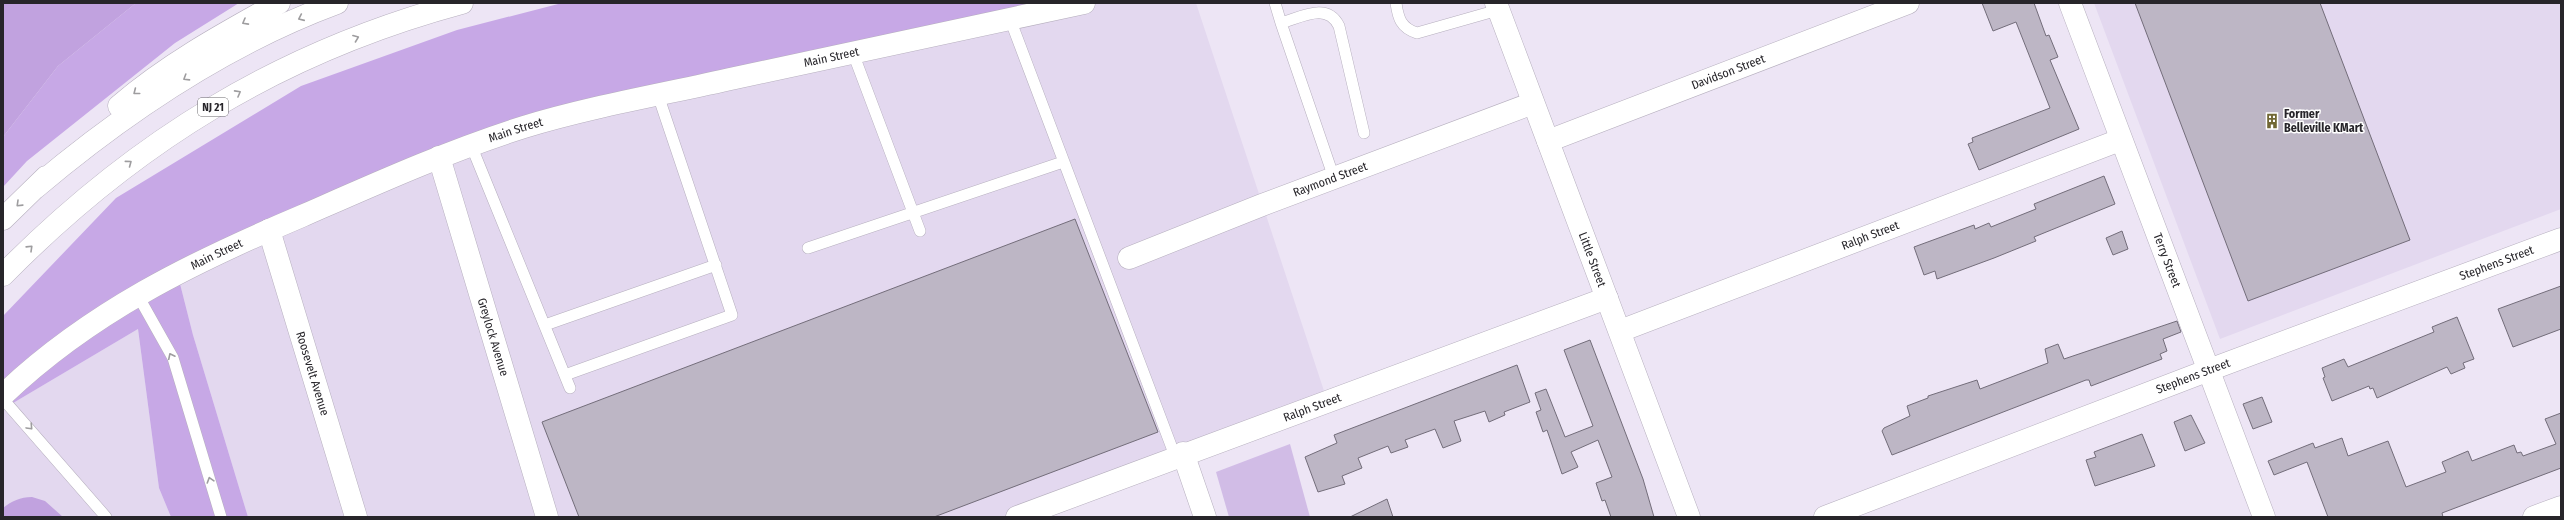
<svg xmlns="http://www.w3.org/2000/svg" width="2564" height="520" font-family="'Fira Sans Condensed',sans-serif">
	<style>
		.built { fill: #e3d8ef }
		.green { fill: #d1bce6 }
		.forest { fill: #c7a8e6 }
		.water { fill: #c1a2df }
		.building { fill: #bdb6c5; stroke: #736d7a }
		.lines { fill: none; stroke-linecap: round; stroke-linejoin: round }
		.service-casing { stroke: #b6afbe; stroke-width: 12 }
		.minor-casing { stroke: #b6afbe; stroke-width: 23 }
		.tertiary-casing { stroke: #b6afbe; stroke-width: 23 }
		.motorway-casing { stroke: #b6afbe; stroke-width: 23 }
		.service { stroke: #fff; stroke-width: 11 }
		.minor { stroke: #fff; stroke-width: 22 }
		.tertiary { stroke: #fff; stroke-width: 22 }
		.motorway { stroke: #fff; stroke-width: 22 }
		.oneway { stroke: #9e9d9f }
		.labels { text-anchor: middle; stroke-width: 3; stroke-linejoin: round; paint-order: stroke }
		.shield { fill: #fff; stroke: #68666a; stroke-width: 1 }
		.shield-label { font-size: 11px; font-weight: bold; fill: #27252a }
		.street-label { font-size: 12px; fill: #27252a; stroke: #fff }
		.poi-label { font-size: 12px; font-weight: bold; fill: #27252a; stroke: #fff; text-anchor: start }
	</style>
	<rect width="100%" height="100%" fill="#ede5f5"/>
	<path class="built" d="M1057 3H1196L1327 400 1008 517H248L193 335 175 264 534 115Z
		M2094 3H2561V209L2220 339Z
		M138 329 159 488 171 517H3V409Z"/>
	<path class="green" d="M1290 444 1310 517H1229L1216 472Z"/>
	<path class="forest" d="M136 3H239L175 43 27 161 3 187V137L58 66Z
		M562 3H1057L534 115 175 264 193 335 248 517H171L159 488 138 329 3 409V316L116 198 301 86 457 30Z"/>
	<path class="water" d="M3 3H136L58 66 3 137Z
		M32 497 45 501 63 517H3V508C12 501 20 497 32 497Z"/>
	<path class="building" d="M1982 3H2034L2046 36 2049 35 2058 57 2050 60 2079 129 1979 170 1968 144 1973 142 1972 138 2050 108 2016 22 1993 31Z
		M2135 3H2320L2410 240 2248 301Z
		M2104 176 2115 204 2034 237 2036 241 1994 258 1937 279 1935 271 1924 275 1914 247 1974 225 1975 229 1989 223 1991 227 2036 209 2034 204Z
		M1075 219 1158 432 934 517H579L542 422Z
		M2122 231 2128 249 2113 255 2106 238Z
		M2561 286V329L2513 347 2498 309Z
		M2457 317 2474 359 2463 363 2465 368 2451 374 2447 367 2377 398 2373 388 2370 389 2369 386 2332 401 2323 378 2325 377 2322 368 2344 359 2348 367 2434 332 2432 327Z
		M2177 321 2181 332 2163 339 2167 351 2160 354 2162 359 2091 386 2089 380H2086L1892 455 1882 431 1884 428 1910 416 1907 406 1928 398V396L1977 380 1980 389 2048 363 2045 349 2058 344 2064 359Z
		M1590 340 1643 479 1654 517H1611L1605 500 1602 501 1596 483 1612 477 1598 440 1571 452 1578 467 1562 474 1547 430 1543 432 1536 412 1541 410 1535 393 1546 389 1565 437 1593 426 1564 350Z
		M1517 365 1530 402 1504 412 1505 415 1489 422 1485 411 1454 421 1461 441 1443 448 1435 429 1405 440 1408 447 1391 453 1388 446 1358 458 1362 468 1342 476 1345 484 1318 492 1305 457 1337 443 1334 435Z
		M2262 397 2272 422 2253 429 2243 404Z
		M2561 413V468L2442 513 2443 517H2328L2307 462 2274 475 2268 461 2313 443 2315 448 2342 438 2348 456 2388 441 2406 487 2446 472 2442 462 2468 451 2472 461 2514 445 2517 453 2521 452 2523 456 2556 444 2545 419Z
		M2191 415 2205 443 2185 451 2174 422Z
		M2142 434 2155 466 2095 486 2086 460 2096 457 2094 452Z
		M1387 499 1393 517H1350Z"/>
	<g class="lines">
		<g class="service-casing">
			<path id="service" d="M1275 3 1281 23
				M1396 3C1398 18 1401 28 1417 33L1498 10
				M1010 19 1175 456
				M853 53 920 231
				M471 145 570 388
				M1334 178 1281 23C1302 17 1327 2 1339 26L1364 133
				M808 248 1063 162
				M137 294 173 358 221 517
				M545 325 716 265
				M565 375 732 315 658 95
				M3 399 106 517"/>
		</g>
		<g class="minor-casing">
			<g id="minor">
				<path id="s1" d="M1496 3 1689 517"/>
				<path id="s2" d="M2070 3 2264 517"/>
				<path id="s3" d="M1548 141 1908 3"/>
				<path id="s4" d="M439 157 547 517"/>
				<path id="s5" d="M269 230 356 517"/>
				<path id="s6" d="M1129 258 1262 205 1533 103"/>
				<path id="s7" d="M1620 331 2120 140"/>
				<path d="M1183 453 1205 517"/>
				<path id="s8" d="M1017 517 1607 298"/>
				<path id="s9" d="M1825 517 2209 370 2561 239"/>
				<path d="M2534 517 2561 507"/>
			</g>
		</g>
		<g class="tertiary-casing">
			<g id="tertiary">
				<path id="s10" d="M3 395C90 312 193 262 302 216 375 184 448 151 524 127 593 106 665 94 735 78 851 53 967 28 1084 3"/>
			</g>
		</g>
		<g class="motorway-casing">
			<path id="motorway" d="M119 106C168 64 223 34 279 3
				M35 188C125 112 226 44 337 3
				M3 219 46 177
				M3 275C134 142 280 52 462 3"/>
		</g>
		<use href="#service" class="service"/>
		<use href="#minor" class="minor"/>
		<use href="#tertiary" class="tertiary"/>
		<use href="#motorway" class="motorway"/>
	</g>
	<defs><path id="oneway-chevron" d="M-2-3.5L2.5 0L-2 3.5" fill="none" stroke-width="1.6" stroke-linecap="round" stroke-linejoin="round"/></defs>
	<g class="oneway">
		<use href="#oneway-chevron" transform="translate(301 18) rotate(156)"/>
		<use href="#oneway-chevron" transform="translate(245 22) rotate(151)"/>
		<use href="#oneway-chevron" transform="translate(356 38) rotate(-21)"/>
		<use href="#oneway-chevron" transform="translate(186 78) rotate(148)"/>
		<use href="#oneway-chevron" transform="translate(136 92) rotate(142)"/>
		<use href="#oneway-chevron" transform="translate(238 93) rotate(-29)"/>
		<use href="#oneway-chevron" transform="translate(129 163) rotate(-37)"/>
		<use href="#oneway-chevron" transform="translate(19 204) rotate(136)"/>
		<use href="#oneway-chevron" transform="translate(30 248) rotate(-44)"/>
		<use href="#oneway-chevron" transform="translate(171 356) rotate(-116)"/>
		<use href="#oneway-chevron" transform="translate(30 427) rotate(47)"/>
		<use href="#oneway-chevron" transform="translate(210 480) rotate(-107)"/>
	</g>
	<defs>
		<g id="building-bare" transform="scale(1.2)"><path d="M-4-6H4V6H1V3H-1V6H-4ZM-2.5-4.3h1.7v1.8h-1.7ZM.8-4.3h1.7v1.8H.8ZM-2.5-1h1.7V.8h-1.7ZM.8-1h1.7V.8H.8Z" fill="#716734" stroke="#fff" stroke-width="2.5" paint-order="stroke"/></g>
	</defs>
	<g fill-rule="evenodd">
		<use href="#building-bare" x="2272" y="121"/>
	</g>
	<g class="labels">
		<rect class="shield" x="198" y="98" width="30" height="18" rx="3"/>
		<g class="shield-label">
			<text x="213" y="111">NJ 21</text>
		</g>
		<g class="street-label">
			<text dy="4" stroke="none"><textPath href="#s10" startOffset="905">Main Street</textPath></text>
			<text dy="4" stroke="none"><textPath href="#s3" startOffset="193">Davidson Street</textPath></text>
			<text dy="4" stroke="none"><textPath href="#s10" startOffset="581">Main Street</textPath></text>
			<text dy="4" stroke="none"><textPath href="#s6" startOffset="216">Raymond Street</textPath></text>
			<text dy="4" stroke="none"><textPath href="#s7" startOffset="268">Ralph Street</textPath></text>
			<text dy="4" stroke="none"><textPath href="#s10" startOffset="257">Main Street</textPath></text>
			<text dy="4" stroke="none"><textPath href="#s1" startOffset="274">Little Street</textPath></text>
			<text dy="4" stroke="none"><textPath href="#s2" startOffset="275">Terry Street</textPath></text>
			<text dy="4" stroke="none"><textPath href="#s9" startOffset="718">Stephens Street</textPath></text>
			<text dy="4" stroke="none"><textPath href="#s4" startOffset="188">Greylock Avenue</textPath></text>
			<text dy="4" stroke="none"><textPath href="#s5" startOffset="150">Roosevelt Avenue</textPath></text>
			<text dy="4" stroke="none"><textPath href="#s9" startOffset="394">Stephens Street</textPath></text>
			<text dy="4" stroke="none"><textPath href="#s8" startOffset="315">Ralph Street</textPath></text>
		</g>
		<g class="poi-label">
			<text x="2284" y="118">Former<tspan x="2284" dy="14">Belleville KMart</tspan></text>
		</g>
	</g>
	<rect width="2564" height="520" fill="none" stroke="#27252a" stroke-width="8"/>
</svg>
